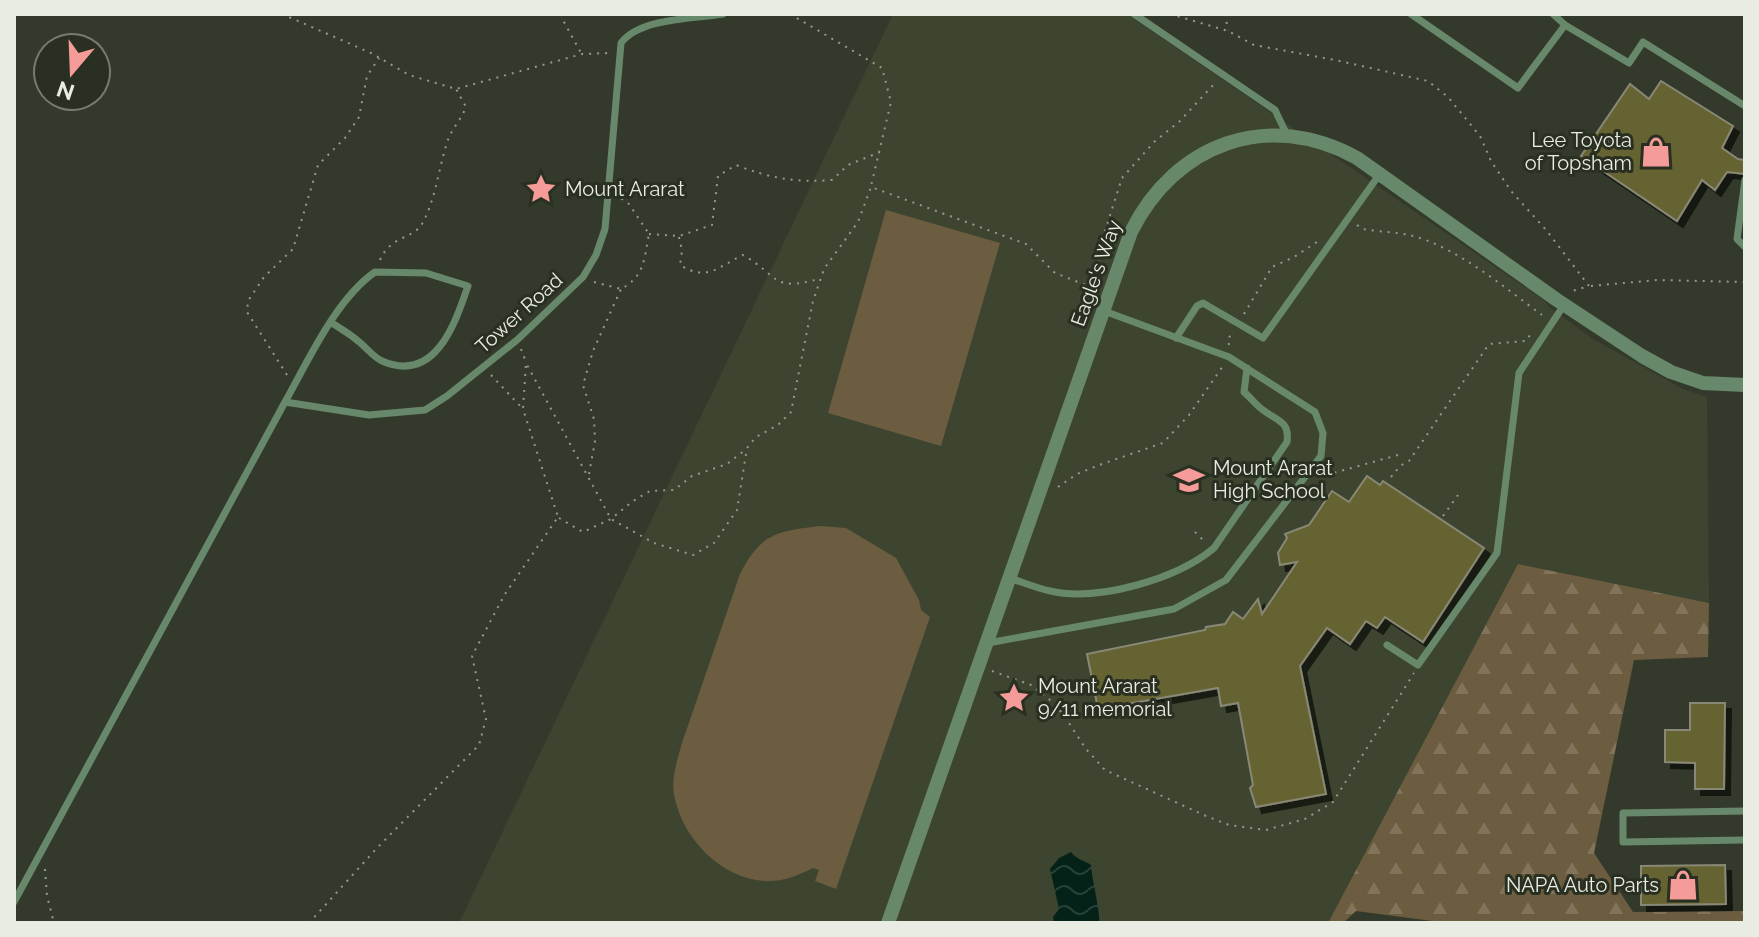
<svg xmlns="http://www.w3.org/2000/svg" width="1759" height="937" font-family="Raleway,sans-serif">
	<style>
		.built { fill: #3d4530 }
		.forest { fill: url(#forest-firs) }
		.park { fill: #6c5d40 }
		.water { fill: url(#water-waves) }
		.building { fill: #666332; stroke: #898876; stroke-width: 2; filter: url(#shadow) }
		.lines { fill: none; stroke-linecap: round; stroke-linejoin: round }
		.path { stroke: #959a8d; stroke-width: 2; stroke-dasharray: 2 6; stroke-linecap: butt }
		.lane { stroke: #68886b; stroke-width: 7 }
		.street { stroke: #68886b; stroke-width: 14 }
		.labels { text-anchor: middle; stroke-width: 6; stroke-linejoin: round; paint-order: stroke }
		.poi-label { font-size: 20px; fill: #e8ece2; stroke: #2a3021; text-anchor: start }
		.street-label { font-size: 20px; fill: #e8ece2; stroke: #2a3021 }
	</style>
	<defs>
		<pattern id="forest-firs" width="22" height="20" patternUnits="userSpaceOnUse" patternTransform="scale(2)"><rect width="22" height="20" fill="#6c5d40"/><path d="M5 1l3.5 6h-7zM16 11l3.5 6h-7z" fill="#81745b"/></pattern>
		<pattern id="water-waves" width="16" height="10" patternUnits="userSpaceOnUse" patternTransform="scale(2)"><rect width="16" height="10" fill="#042218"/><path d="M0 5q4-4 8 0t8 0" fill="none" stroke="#294239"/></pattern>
		<filter id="shadow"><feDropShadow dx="6" dy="6" stdDeviation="0" flood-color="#0009"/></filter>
	</defs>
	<rect width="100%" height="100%" fill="#343a2b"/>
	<path class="built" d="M893 14H1127L1545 301 1549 307 1593 339 1683 389 1707 397 1709 603 1518 564 1328 923H459Z"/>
	<path class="forest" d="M1518 564 1709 603 1708 657 1634 660 1594 853 1633 912 1745 911V923H1448L1356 911 1343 923H1328Z"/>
	<path class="park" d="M886 210 1000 243 941 446 828 413Z
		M821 526 846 528 896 558 919 600 921 610 930 617 836 889 815 881 819 870 813 868C799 875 783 882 766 881 722 879 684 840 675 799 670 781 677 761 682 743L740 574C761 533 777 531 821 526Z"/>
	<path class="water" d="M1071 852C1077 860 1084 860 1091 865 1092 880 1101 914 1099 923H1054L1053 917 1059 909 1050 869 1059 858Z"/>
	<path class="building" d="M1661 81 1733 126 1722 148 1738 159 1745 160V174L1727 172 1715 190 1702 180 1677 221 1581 156 1630 84 1649 99Z
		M1367 476 1380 485 1383 481 1484 548 1423 642 1385 617 1377 628 1366 621 1350 644 1327 628 1300 666 1326 794 1256 807 1250 788 1253 785 1238 703 1221 706 1218 688 1098 709 1087 654 1205 630 1206 627 1225 624 1233 612 1243 619 1258 599 1262 614 1297 562 1280 565 1278 553 1287 538 1285 534 1309 525 1332 491 1349 502Z
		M1690 703H1725L1724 789H1695V763L1665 762V730H1690Z
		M1725 865 1726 904 1641 905V866Z"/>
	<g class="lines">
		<path class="path" d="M282 14 371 53 409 75 456 89 582 54 609 53
			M562 14 564 22 581 53
			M790 14 882 68 891 102 871 186
			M1170 14 1228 31 1254 45 1335 60 1428 81 1448 97 1480 136 1491 161 1511 191 1547 231 1589 286 1569 292
			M1225 14 1228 30
			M1357 225 1363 229C1380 232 1398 232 1413 236 1458 248 1505 288 1542 315
			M649 234 679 236 712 225 718 176 736 165C769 178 797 183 832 180L848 165 880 152
			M679 237 682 251 680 265C708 282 717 267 743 255 780 276 770 292 819 279
			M380 260C390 236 413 239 422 224 435 201 438 172 446 146 450 130 460 122 466 107L456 89
			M594 282 621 289C645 276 644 259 649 234L629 204 619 197
			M1093 286 1105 231 1122 178 1154 142 1179 122 1215 83
			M1591 286 1657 280 1745 282
			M1244 314 1272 267 1294 257 1320 240
			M1229 345 1228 339 1232 333
			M521 349 526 362
			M287 375 247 312 248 301 264 277 293 249 318 165 345 138 359 117 367 76 379 58
			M491 375 522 408
			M589 474 595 441 594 419 583 385 593 351 621 289
			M1319 477 1398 455
			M1391 477 1400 466 1409 461 1489 344 1526 341 1530 335
			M1058 487 1077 474 1102 464 1163 443 1189 415 1223 366
			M1443 516 1458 495
			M559 518 583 532 611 519 633 501 650 491 674 490 692 476 727 464 745 450
			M1195 532 1205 542
			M992 671 1031 685 1050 700 1063 714 1086 749 1105 770 1206 816 1229 825 1266 830 1305 819 1333 802 1414 673
			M45 869 47 896 54 923
			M309 923 377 848 479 745 486 719 472 656 505 594 558 517 523 409 526 363 611 519 654 543 693 555 714 543 737 510 747 448 756 437 778 425 791 412 813 301 824 269 858 222 871 187 1026 244 1055 273 1096 289"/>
		<path class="lane" d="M1134 14 1275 110 1287 135
			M1411 14 1518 88 1565 25
			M1553 14 1565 25 1629 63 1643 42 1745 106
			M1745 180 1737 239 1745 247
			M1176 338 1197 306 1203 303 1263 338 1379 175
			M285 402 369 415 425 410 447 396 517 340 583 277 596 255 605 229 621 43C640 18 693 19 723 14
			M1009 578C1022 582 1036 588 1050 591 1098 602 1177 579 1214 548L1287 442C1290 421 1277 421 1263 410 1256 405 1251 398 1244 392L1247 368
			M988 643 1174 609 1226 580 1321 456 1323 433 1315 412 1229 357 1104 311
			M1387 645 1418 665 1497 553 1519 373 1564 305
			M1745 811 1623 813V842L1745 840
			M14 902 285 402C308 361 336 299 375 272L426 273 468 286C455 324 435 384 382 361 373 357 366 347 358 341 350 334 341 329 332 323"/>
		<path class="street" d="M888 923 1131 232C1175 143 1269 109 1357 158L1557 300 1642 356 1671 372 1703 383 1745 385"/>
	</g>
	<defs>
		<g id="shop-bare" transform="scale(2.4)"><path d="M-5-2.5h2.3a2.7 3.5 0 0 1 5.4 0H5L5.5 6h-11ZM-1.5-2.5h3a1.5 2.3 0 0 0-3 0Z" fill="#f59b99" stroke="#2a3021" stroke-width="2.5" paint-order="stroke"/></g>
		<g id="sight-bare" transform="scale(2.4)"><path d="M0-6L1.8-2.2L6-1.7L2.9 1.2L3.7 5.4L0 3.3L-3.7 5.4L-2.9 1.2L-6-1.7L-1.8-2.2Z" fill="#f59b99" stroke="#2a3021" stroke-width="2.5" paint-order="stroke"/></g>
		<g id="school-bare" transform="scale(2.4)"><path d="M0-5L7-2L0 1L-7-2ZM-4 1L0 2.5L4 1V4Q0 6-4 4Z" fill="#f59b99" stroke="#2a3021" stroke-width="2.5" paint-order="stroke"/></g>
	</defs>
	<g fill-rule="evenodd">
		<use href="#shop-bare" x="1656" y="152"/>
		<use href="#sight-bare" x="541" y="189"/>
		<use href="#school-bare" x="1189" y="480"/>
		<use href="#sight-bare" x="1014" y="698"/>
		<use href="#shop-bare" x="1683" y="885"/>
	</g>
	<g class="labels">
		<g class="poi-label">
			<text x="1632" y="147" text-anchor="end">Lee Toyota<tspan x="1632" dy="23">of Topsham</tspan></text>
			<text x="565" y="196">Mount Ararat</text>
			<text x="1213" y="475">Mount Ararat<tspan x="1213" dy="23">High School</tspan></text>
			<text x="1038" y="693">Mount Ararat<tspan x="1038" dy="23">9/11 memorial</tspan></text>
			<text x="1659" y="892" text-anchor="end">NAPA Auto Parts</text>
		</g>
		<g class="street-label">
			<text transform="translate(1096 273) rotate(-70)" y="7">Eagle's Way</text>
			<text transform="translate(519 313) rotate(-42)" y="7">Tower Road</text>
		</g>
	</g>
	<rect width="1759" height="937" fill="none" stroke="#e8ece2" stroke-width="32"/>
	<g transform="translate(72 72) rotate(199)"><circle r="38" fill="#2a3021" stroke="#767b6e" stroke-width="2"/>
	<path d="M0-6L14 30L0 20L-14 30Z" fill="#f59b99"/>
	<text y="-12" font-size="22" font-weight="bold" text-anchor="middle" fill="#e8ece2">N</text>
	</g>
</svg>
